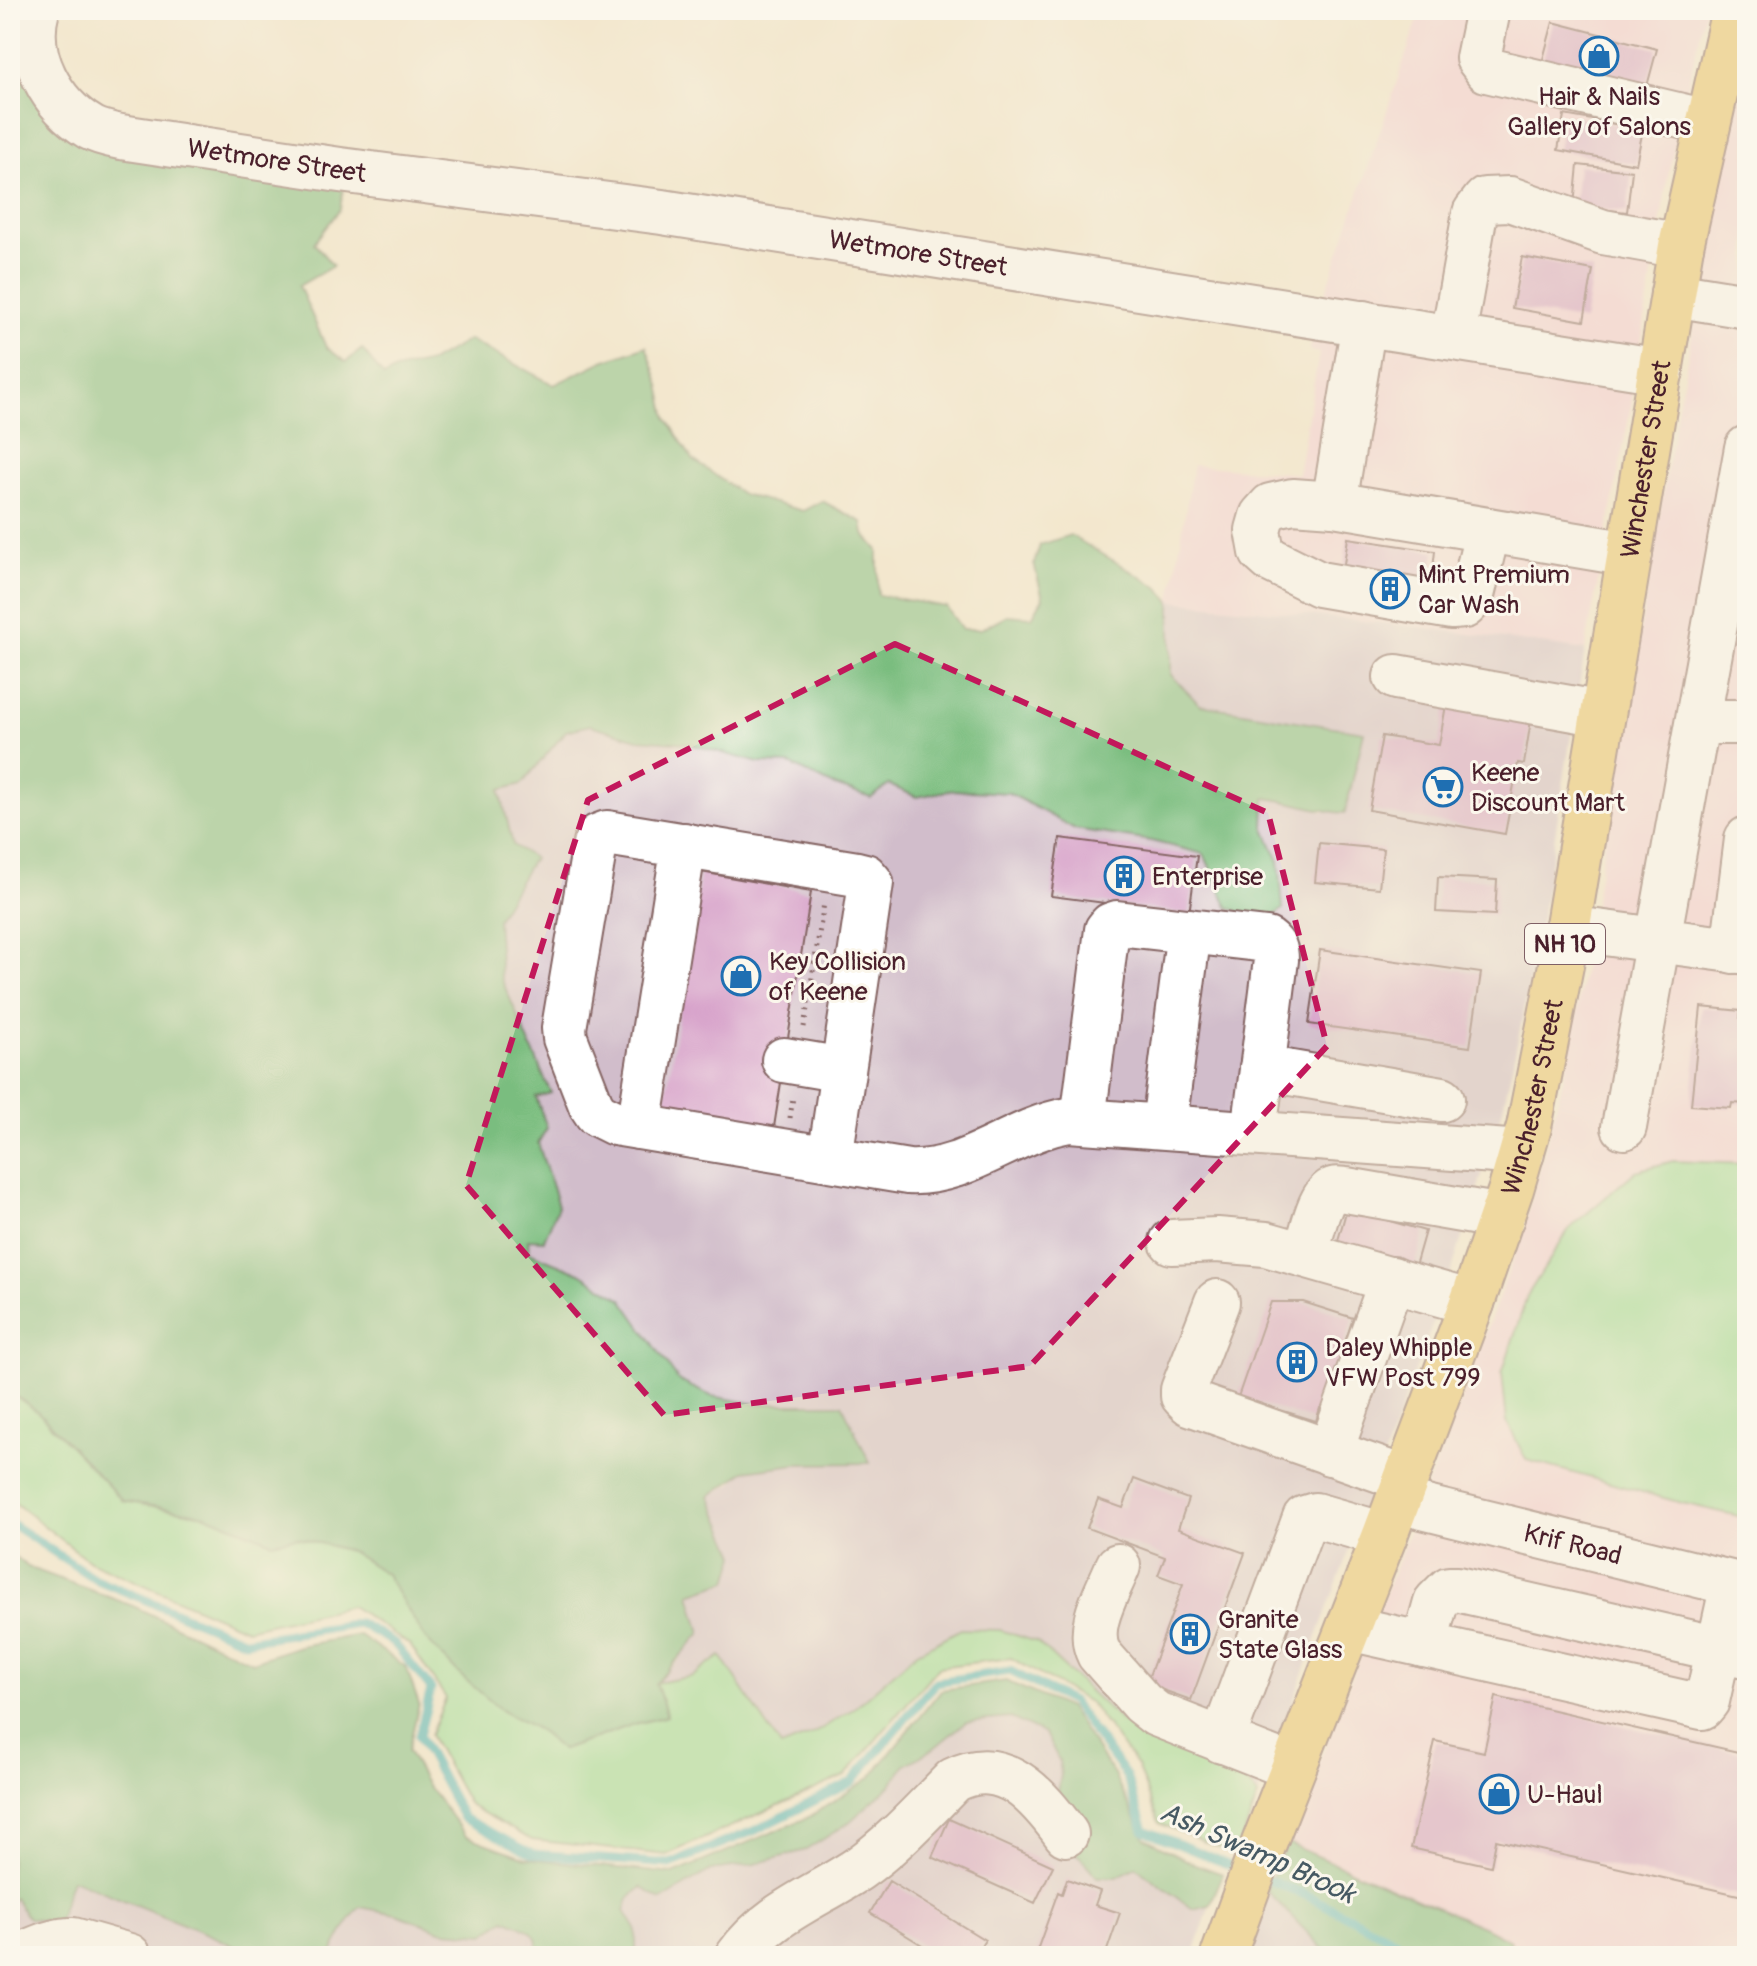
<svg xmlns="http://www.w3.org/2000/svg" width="1757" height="1966" font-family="Pangolin,sans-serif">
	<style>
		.built { fill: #f5cfda }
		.industrial { fill: #d1bdcb }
		.green { fill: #99de96; stroke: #727e60; stroke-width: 2 }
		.forest { fill: #7abd7f; stroke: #626e55; stroke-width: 2 }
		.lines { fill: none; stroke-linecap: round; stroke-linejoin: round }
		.stream { stroke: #3fb0b7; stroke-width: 9 }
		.building { fill: #d59ec9 }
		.minor-casing { stroke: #856564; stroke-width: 48 }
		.major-casing { stroke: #856564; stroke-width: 48 }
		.path { stroke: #856564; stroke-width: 5; stroke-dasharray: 2 6; stroke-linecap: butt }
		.minor { stroke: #fff; stroke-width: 44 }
		.major { stroke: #ecc569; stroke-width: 44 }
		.marked { fill: none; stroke: #c2185b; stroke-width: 6; stroke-dasharray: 16 10; stroke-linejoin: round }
		.labels { text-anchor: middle; stroke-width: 6; stroke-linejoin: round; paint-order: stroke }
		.shield { fill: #fbf7ec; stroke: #7f6065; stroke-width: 2 }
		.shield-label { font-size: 24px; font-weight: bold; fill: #4a1f2b }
		.poi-label { font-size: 26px; fill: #4a1f2b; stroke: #fbf7ec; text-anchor: start }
		.street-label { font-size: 26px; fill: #4a1f2b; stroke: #fbf7ec }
		.water-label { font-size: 28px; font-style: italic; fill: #465963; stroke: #fbf7ec }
	</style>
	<rect width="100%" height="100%" fill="#fbf7ec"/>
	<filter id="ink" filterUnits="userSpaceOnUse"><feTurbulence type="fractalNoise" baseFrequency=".0125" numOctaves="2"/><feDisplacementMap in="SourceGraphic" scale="16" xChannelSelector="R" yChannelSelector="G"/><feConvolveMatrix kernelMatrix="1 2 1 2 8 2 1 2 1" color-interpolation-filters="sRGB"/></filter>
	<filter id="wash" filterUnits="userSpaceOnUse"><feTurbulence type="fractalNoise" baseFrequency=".006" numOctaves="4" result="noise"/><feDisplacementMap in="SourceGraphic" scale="32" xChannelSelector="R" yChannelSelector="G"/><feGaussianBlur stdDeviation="1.8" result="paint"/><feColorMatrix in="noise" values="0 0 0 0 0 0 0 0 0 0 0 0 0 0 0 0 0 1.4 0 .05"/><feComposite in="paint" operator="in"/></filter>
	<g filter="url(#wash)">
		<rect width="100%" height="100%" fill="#f3e7ce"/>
		<path class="built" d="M1421 10H1705L1668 175 1631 406 1585 650 1418 627 1171 601 1193 465 1298 474 1319 353 1310 351 1313 330Z
			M1747 52V1956H1514L1510 1941 1485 1928 1287 1843 1455 1415 1521 1238 1568 1062 1673 433Z"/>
		<path class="industrial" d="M1171 601 1418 627 1585 650 1544 902 1521 1025 1502 1112 1447 1285 1258 1796 1241 1775 1121 1721 1037 1642 917 1652 853 1709 811 1735 780 1747 721 1657 693 1676 656 1683 679 1660 689 1594 728 1581 736 1554 710 1496 731 1484 745 1471 796 1464 869 1463 842 1404H756L711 1396 679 1381 622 1299 580 1273 529 1252 528 1239 558 1207 538 1143 547 1128 536 1097 551 1092 501 978 497 919 532 859 513 845 500 790 522 784 566 731 590 725 638 739 687 743 759 763 790 764 832 785 871 798 889 785 917 797 951 790 1009 793 1075 829 1151 841 1204 854 1228 907 1272 917 1283 908 1279 861 1264 827V798L1290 801 1324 812 1364 732 1200 705 1171 675Z
			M1011 1718 1045 1733 1059 1760 1061 1775 1057 1797 1117 1877 1136 1867 1192 1909 1210 1905 1193 1956H636V1929L625 1911 629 1899 641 1887 680 1890 711 1870 755 1864 806 1850 847 1824 891 1785 904 1766 933 1749 967 1722Z
			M72 1878 217 1938 254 1956H10V1904L13 1898 58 1920Z
			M1266 1890 1308 1933 1330 1956H1240Z
			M360 1907 396 1914 444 1931 485 1934 505 1919 533 1932 539 1943 537 1956H330L350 1919Z"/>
		<path class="green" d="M1673 1161 1747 1164V1518L1682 1503 1526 1460 1507 1422 1502 1373 1527 1296 1569 1229 1636 1171Z
			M10 1392 37 1411 123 1501 206 1515 272 1542 297 1537 350 1551 386 1574 425 1638 502 1711 537 1729 562 1750 634 1724 667 1716 656 1683 693 1676 721 1656 781 1747 811 1735 853 1709 917 1652 961 1629 1000 1630 1037 1642 1121 1721 1241 1775 1258 1796 1236 1855 1159 1823 1137 1766 1090 1703 1011 1658 938 1667 845 1776 666 1855 532 1840 469 1805 430 1735 446 1698 410 1645 351 1606 246 1629 89 1561 10 1499Z"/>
		<path class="forest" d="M10 10H24L55 121 345 178 340 209 314 243 333 266 299 286 326 347 346 362 362 349 384 377 395 370 430 362 469 340 554 385 603 361 646 346 660 385 667 418 692 459 742 494 803 511 822 501 862 522 864 534 878 550V595L946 607 962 629H981L1007 615 1032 617 1043 598 1034 564 1040 545 1070 535 1158 587 1171 601V675L1200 705 1364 732 1345 813C1317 811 1292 801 1265 798L1264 827 1279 861 1283 909 1272 917 1249 916 1228 907 1204 854 1151 841 1075 829 1009 793 951 790 917 797 889 785 871 798 832 785 790 764 759 763 687 743 638 739 590 725 566 731 522 784 500 790 513 845 533 858 497 919 501 978 551 1093 536 1097 547 1128 538 1143 558 1206 544 1240 528 1239 529 1252 580 1273 622 1299 679 1381 711 1396 756 1404H842L870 1463 796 1464 745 1471 710 1496 736 1555 728 1581 690 1594 701 1633 656 1683 667 1716 634 1724 562 1750 537 1729 502 1711 459 1674 425 1638 386 1574 350 1551 297 1537 272 1542 206 1515 123 1501 37 1411 10 1392Z
			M10 1553 28 1567 133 1606 252 1662 299 1646 359 1635 406 1667 419 1704 408 1751 425 1782 466 1836 526 1858 673 1874 809 1817 871 1777 941 1690 1006 1681 1069 1708 1114 1775 1145 1838 1192 1863 1223 1874 1210 1905 1193 1909 1136 1867 1117 1877H1097L1076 1852 1057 1797 1061 1775 1059 1760 1045 1734 1011 1718 966 1722 933 1749 904 1766 891 1785 847 1824 806 1850 755 1864 711 1870 661 1900 641 1887 629 1899 625 1911 636 1929V1956H537C541 1929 526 1929 505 1919L485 1934 444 1931 396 1914 360 1907 350 1919 330 1956H254L217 1938 72 1879 58 1920 46 1921 28 1918 14 1898 10 1904Z
			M1287 1843 1485 1928 1510 1941 1514 1956H1330L1266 1890Z"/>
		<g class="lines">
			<path class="stream" d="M10 1523 95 1579 245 1641 359 1623 394 1643 431 1689 419 1736 463 1818 533 1854 670 1864 756 1830 852 1782 936 1682 1010 1671 1072 1702 1126 1776 1144 1830 1242 1870
				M1263 1878 1304 1894 1396 1941 1403 1956"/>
		</g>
		<g id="blocks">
			<path class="building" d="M1553 22 1657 49 1646 90 1542 63Z
				M1564 115 1643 129 1636 164 1558 150Z
				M1578 165 1632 171 1627 212 1574 206Z
				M1522 257 1593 270 1584 321 1512 308Z
				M1348 538 1435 551 1433 569 1443 570 1435 623 1337 609Z
				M1446 705 1531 720 1524 764 1518 763 1505 834 1369 810 1382 736 1439 745Z
				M1060 838 1197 856 1189 914 1051 896Z
				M1319 843 1383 849 1379 888 1315 882Z
				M701 872 811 892 774 1127 664 1110Z
				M1438 877 1497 880 1495 915 1436 912Z
				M1320 950 1481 973 1470 1047 1309 1024Z
				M1701 1007 1741 1011 1740 1018 1747 1019V1104L1732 1103 1731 1108 1691 1105Z
				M1346 1212 1361 1216V1213L1425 1231 1415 1266 1337 1244Z
				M1271 1302H1303L1353 1318 1339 1361 1347 1364 1323 1409 1320 1408 1316 1421 1238 1397Z
				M1134 1479 1188 1499 1178 1529 1245 1553 1191 1700 1146 1684 1183 1584 1158 1575 1165 1557 1087 1528 1098 1499 1123 1508Z
				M1496 1697 1747 1754V1897L1496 1840 1491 1866 1411 1848 1435 1741 1484 1752Z
				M949 1819 1053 1866 1035 1903 932 1857Z
				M1067 1879 1100 1891 1095 1905 1120 1913 1105 1956H1035L1058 1892 1062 1894Z
				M889 1881 985 1940 975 1956H940L870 1913Z"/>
		</g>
	</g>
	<g filter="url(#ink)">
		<use href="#blocks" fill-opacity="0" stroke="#856564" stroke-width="2"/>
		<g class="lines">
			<g class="minor-casing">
				<g id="minor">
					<path id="s1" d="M37 10C24 56 52 105 91 128 100 133 111 135 121 137L340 170 662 212 1661 371"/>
					<path d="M1488 10 1478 58 1487 70 1707 122"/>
					<path d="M1673 294 1747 306"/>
					<path d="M1364 323 1334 504 1630 554"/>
					<path d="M1453 337 1475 213 1485 200 1510 199 1603 232 1681 246"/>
					<path d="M1334 504 1293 501 1271 506 1262 516 1258 530 1262 552 1271 560 1319 584 1452 607 1464 606 1471 599 1488 530"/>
					<path d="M1396 677 1603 714"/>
					<path d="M1698 722H1747"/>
					<path d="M1567 928 1747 952"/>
					<path d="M1733 951 1747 839"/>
					<path d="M784 1060 843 1070"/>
					<path d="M1262 1068 1442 1099"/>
					<path d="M1083 1120 1107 930 1111 925 1117 923 1267 940C1275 946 1276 950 1276 960L1254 1132"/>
					<path d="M1164 1125 1189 931"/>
					<path d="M639 1127 684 845"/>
					<path d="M1624 1127 1747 448"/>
					<path d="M830 1158 871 883 865 876 857 874 607 833 599 836 595 844 564 1028 565 1038 591 1105 597 1114 615 1123 908 1172C966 1175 1013 1129 1069 1120L1522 1153"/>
					<path d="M1172 1242 1217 1240 1266 1244 1472 1303"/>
					<path d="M1306 1254C1310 1240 1319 1194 1333 1190 1337 1188 1342 1190 1346 1190L1502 1217"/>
					<path d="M1217 1302 1183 1390V1396L1190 1403 1406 1479"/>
					<path d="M1330 1453 1392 1279"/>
					<path id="s2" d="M1398 1501 1747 1587"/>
					<path d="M1118 1566C1108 1592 1085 1627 1099 1654L1142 1703 1156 1714 1293 1768"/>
					<path d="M1349 1628 1702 1707 1707 1701 1733 1584"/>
					<path d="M1424 1645 1436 1602 1449 1589H1457L1745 1655"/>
					<path d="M1222 1741 1305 1518 1315 1515 1385 1535"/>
					<path d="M19 1956C37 1948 53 1940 73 1940L129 1956"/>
					<path d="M738 1956C766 1915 818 1896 858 1869 894 1844 924 1810 954 1780 1004 1755 1038 1796 1066 1834"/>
				</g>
			</g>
			<g class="major-casing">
				<g id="major">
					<path id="s3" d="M1223 1956 1264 1843 1385 1535 1472 1303 1511 1189 1529 1127 1563 955 1681 246 1734 10"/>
				</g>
			</g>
			<path class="path" d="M804 1027 824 903
				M790 1118 793 1097"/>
			<use href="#minor" class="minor"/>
			<use href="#major" class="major"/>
		</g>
	</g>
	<path d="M0 0H1757V1966H0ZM895 644 1268 813 1327 1046 1030 1366 664 1415 466 1185 588 800Z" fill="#f3e7ce" fill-opacity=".55" fill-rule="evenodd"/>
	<path class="marked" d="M895 644 1268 813 1327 1046 1030 1366 664 1415 466 1185 588 800Z"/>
	<defs>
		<g id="shop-ring" transform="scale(2)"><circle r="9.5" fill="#fbf7ec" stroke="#1f6fb2" stroke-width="1.5"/><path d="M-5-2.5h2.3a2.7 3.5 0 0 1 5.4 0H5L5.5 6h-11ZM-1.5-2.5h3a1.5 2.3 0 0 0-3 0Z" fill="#1f6fb2"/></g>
		<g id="building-ring" transform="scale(2)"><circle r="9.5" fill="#fbf7ec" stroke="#1f6fb2" stroke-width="1.5"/><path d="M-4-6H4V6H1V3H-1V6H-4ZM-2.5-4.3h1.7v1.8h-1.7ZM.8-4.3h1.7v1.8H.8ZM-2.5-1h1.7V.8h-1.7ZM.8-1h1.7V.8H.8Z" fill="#1f6fb2"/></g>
		<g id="supermarket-ring" transform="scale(2)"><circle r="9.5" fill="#fbf7ec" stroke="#1f6fb2" stroke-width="1.5"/><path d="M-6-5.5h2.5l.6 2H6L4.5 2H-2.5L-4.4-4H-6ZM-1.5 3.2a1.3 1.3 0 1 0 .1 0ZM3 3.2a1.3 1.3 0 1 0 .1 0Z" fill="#1f6fb2"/></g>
	</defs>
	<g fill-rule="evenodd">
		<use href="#shop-ring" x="1599" y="56"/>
		<use href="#building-ring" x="1390" y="589"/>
		<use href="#supermarket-ring" x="1443" y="787"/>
		<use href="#building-ring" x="1124" y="876"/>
		<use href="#shop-ring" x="741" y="976"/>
		<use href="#building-ring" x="1297" y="1362"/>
		<use href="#building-ring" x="1190" y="1634"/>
		<use href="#shop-ring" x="1499" y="1794"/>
	</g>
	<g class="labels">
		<rect class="shield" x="1525" y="924" width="80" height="40" rx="6"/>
		<g class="shield-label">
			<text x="1565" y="952">NH 10</text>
		</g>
		<g class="poi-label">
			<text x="1599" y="105" text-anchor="middle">Hair &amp; Nails<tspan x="1599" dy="30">Gallery of Salons</tspan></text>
			<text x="1418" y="583">Mint Premium<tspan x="1418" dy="30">Car Wash</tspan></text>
			<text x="1471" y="781">Keene<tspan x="1471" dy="30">Discount Mart</tspan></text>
			<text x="1152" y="885">Enterprise</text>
			<text x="769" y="970">Key Collision<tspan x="769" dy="30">of Keene</tspan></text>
			<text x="1325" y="1356">Daley Whipple<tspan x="1325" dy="30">VFW Post 799</tspan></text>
			<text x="1218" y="1628">Granite<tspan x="1218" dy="30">State Glass</tspan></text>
			<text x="1527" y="1803">U-Haul</text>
		</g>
		<g class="street-label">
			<text dy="9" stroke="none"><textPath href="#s1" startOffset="328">Wetmore Street</textPath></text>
			<text dy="9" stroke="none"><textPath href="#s1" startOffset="976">Wetmore Street</textPath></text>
			<text dy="9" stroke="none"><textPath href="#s3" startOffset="1562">Winchester Street</textPath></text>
			<text dy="9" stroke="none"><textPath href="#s3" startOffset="914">Winchester Street</textPath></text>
			<text dy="9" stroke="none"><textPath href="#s2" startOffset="180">Krif Road</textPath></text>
		</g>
		<g class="water-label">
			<text transform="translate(1258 1852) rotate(24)" y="10">Ash Swamp Brook</text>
		</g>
	</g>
	<rect width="1757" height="1966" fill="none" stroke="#fbf7ec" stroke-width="40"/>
</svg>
